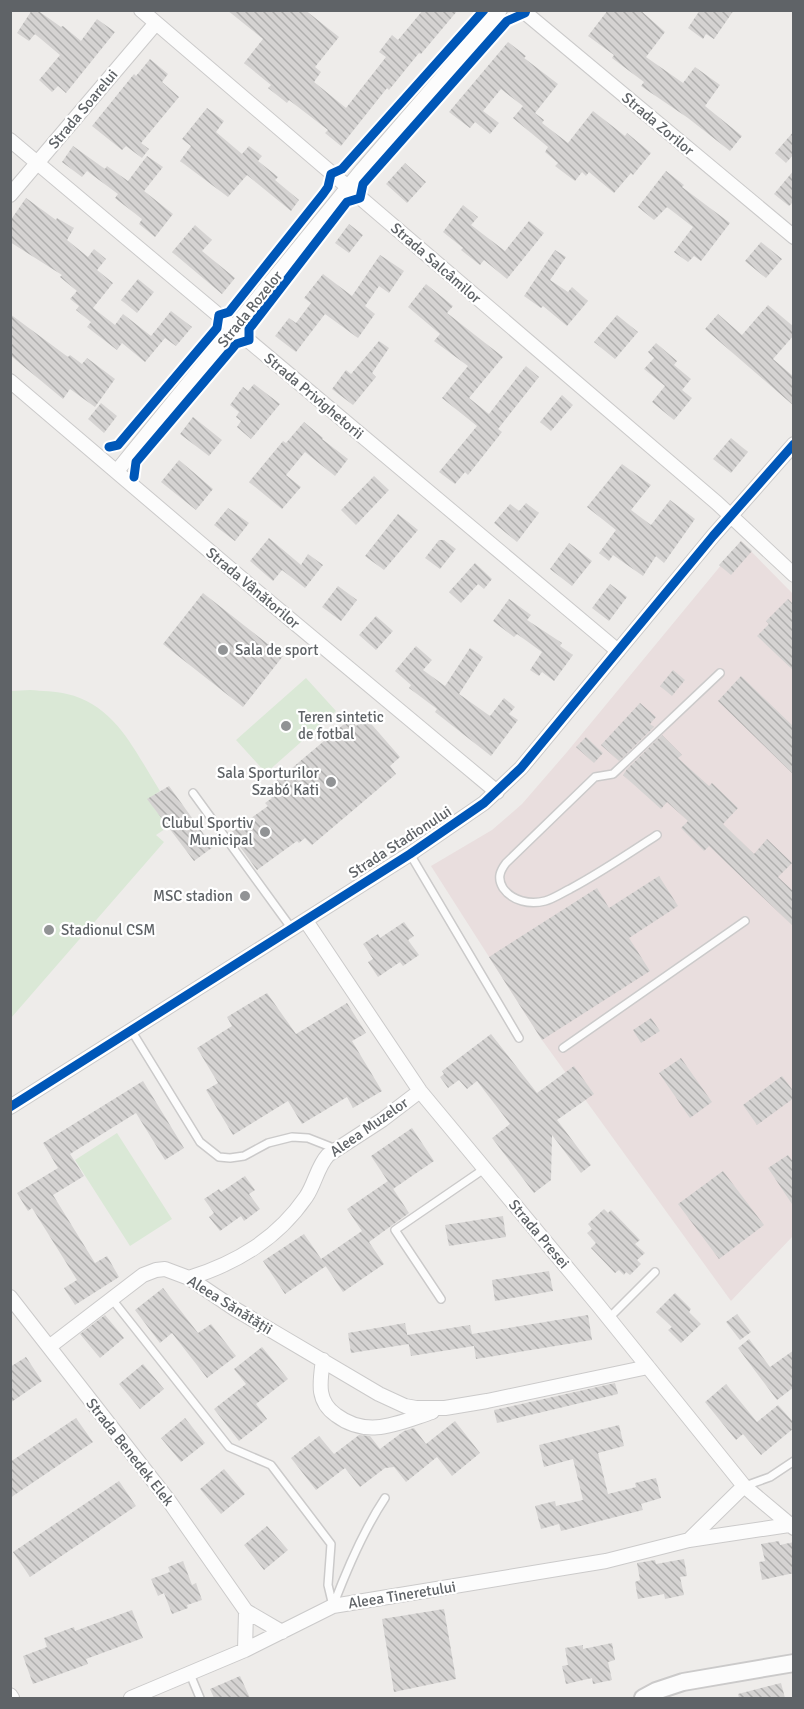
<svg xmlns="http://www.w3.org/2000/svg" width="804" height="1709" font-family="Signika,sans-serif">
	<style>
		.medical { fill: #e9dede }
		.grass { fill: #dae8d6 }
		.building { fill: url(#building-back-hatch) }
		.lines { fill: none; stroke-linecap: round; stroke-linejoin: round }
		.service-casing { stroke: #cbcaca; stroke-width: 10 }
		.minor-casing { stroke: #cbcaca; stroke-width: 16 }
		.tertiary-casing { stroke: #cbcaca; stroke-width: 20 }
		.service { stroke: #fcfcfc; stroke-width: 7 }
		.minor { stroke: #fcfcfc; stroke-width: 14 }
		.tertiary { stroke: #fcfcfc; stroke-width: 16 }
		.cycleway-casing { stroke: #fff; stroke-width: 13 }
		.cycleway { stroke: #0057b8; stroke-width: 9 }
		.poi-dot { fill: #919395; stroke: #fff; stroke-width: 2 }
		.labels { text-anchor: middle; stroke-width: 4.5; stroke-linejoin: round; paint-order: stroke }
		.street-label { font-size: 15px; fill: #5f6367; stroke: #fff }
		.poi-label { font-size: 15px; fill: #5f6367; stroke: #fff; text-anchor: start }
	</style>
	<defs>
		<pattern id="building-back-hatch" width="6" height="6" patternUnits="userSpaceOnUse" patternTransform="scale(1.5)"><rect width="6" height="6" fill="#d5d3d2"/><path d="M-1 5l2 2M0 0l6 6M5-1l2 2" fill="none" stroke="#b0afae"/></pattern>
	</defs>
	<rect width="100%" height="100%" fill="#eeecea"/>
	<path class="medical" d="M741 541 793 594V1236L731 1301 542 1040 431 866 492 830 522 804 567 752Z"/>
	<path class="grass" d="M306 678 336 711 266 773 236 740Z
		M30 690C42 691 55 691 67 694 116 705 135 752 160 791L148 799 168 827 156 835 164 842 11 1018V691Z
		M117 1133 172 1219 130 1246 75 1160Z"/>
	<path class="building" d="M32 10H37L61 27 63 26 81 41 97 19 115 32 66 93 58 86 52 92 39 80 60 55 35 34 29 41 17 33Z
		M227 10H305L339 37 315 67 321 72 314 82 346 108 386 57 379 52 392 35 398 40 423 10H458L421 54 419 53 389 90 387 88 341 146 325 133 328 130 289 100 287 103 268 88 271 85 244 63 263 39Z
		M608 10H640L665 32 646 57 683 83 695 67 720 85 705 106 742 136 730 151 688 118 641 86 644 82 612 58 614 55 588 36Z
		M700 10H734L714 39 706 34 703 39 688 28Z
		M508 42 526 56 524 58 558 84 535 113 544 120 542 123 568 143 593 111 625 136 627 133 651 153 633 175 631 173 614 193 589 172 586 176 582 172 575 181 555 166 558 163 545 152 548 147 513 118 523 106 501 89 483 111 499 123 490 134 475 122 470 128 449 112Z
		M150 59 168 74 162 82 179 97 141 143 149 149 142 158 126 146 122 150 92 126 134 74 136 76Z
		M207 108 224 121 216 132 242 154 249 146 262 156 258 161 278 177 275 180 299 200 291 211 247 175 228 197 180 161 191 146 182 139Z
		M794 131V154L786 163 775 153Z
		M73 146 105 169 107 166 128 181 147 156 163 167 144 191 173 214 155 237 139 224 142 219 115 198 118 194 87 171 82 177 62 162Z
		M405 163 426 182 407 203 386 184Z
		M794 170V201L789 206 774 194Z
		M666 171 684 185 682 187 730 223 701 261 694 256 688 262 674 252 693 227 667 207 654 220 638 207Z
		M26 198 56 220 57 218 74 228 67 240 88 257 94 249 106 259 97 270 113 283 93 308 115 325 123 314 151 336 171 311 192 327 176 346 165 338 145 362 122 343 117 350 87 327 91 322 76 310 79 306 70 299 77 291 60 277 62 275 10 242V221Z
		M463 205 478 217 471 225 505 251 529 221 544 233 507 279 484 260 480 265 461 250 463 248 443 232Z
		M349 224 363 235 349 253 335 243Z
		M195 225 212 240 202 251 235 278 222 294 172 252Z
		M761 242 782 259 766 278 745 261Z
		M555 250 566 257 550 280 568 292 572 287 588 301 567 326 543 306 541 308 524 296Z
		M380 255 404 271 389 293 379 286 365 306 375 314 358 338 325 314 296 352 275 336 289 318 296 323 311 303 304 298 323 274 352 296Z
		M138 279 154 292 137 313 121 300Z
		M426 284 453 306 447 313 503 357 469 398 489 414 526 366 539 377 498 429 502 432 468 475 465 472 455 484 439 472 477 426 442 398 468 366 434 341 440 334 408 307Z
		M768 305 794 327V335L773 359 794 377V406L705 329 718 314 742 335Z
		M10 314 68 357 70 355 82 364 87 358 115 379 95 407 70 389 63 399 10 355Z
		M617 315 638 332 615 359 594 342Z
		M379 341 389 348 372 373 376 377 353 405 332 389 346 370 351 374Z
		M656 343 677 361 674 365 691 379 682 390 692 398 674 420 652 402 665 386 644 369 654 358 648 352Z
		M254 384 280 404 251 439 237 427 241 421 236 417 239 412 230 405 243 387 248 391Z
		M562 395 573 405 551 431 540 422Z
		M101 403 117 416 104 433 88 419Z
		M193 417 222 440 209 456 180 434Z
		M304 422 323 438 322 439 348 459 335 476 305 452 286 475 301 487 282 509 249 482 283 441 286 443Z
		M731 438 748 452 731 473 713 459Z
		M179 460 213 489 196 510 161 482Z
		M622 464 651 485 631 510 651 525 670 500 695 519 664 563 656 556 643 576 613 555 609 561 599 553 616 530 587 507Z
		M374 476 389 490 356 525 341 510Z
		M526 503 539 513 517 542 494 523 510 504 519 511Z
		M228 508 249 523 235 541 214 525Z
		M398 514 418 530 384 570 365 556Z
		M269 538 301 565 308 554 323 565 305 588 282 570 273 581 250 561Z
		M439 540H444L456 549 440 569 425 558Z
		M741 541 752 551 731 575 719 565Z
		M569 543 592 561 572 586 550 569Z
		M475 563 492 579 484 589 478 584 461 603 449 592Z
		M610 584 627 597 609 621 592 608Z
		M338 586 357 600 341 621 322 607Z
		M203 593 283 656 243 707 163 644Z
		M509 599 531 615 527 620 562 643 560 646 573 655 554 681 542 672 539 676 530 670 542 652 517 634 514 637 493 621Z
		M788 599 794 605V671L757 636 769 624 766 621Z
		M376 616 393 631 376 650 359 635Z
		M416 646 432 660 423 670 445 686 470 648 483 657 459 694 490 716 504 698 515 707 509 714 518 720 491 756 435 712 437 709 409 688 411 685 395 671Z
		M673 670 685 680 672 696 660 686Z
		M741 676 794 727V775L718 701Z
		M640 703 656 717 650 724 654 727 619 761 601 745Z
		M366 718 400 757 390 766 396 774 312 845 305 838 299 843 297 841 257 870 230 833 268 806 265 803 272 798 266 790 350 719 356 726Z
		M662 735 682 755 678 758 709 786 712 783 738 808 723 824 754 854 767 839 792 863 778 877 794 892V927L709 846 704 851 681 828 688 821 667 802 661 809 623 775 627 769Z
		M586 737 603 753 594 763 576 747Z
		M169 786 213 847 194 861 147 799Z
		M659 876 678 906 629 938 650 971 542 1040 489 957 597 888 609 908Z
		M404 922 414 936 408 940 419 955 403 966 400 962 378 977 368 962 373 959 363 944 378 934 380 938Z
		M267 993 296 1034 347 1003 366 1033 352 1041 382 1091 353 1108 347 1097 302 1124 288 1101 233 1135 206 1090 218 1083 197 1048 232 1026 227 1017Z
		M651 1018 660 1031 641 1043 633 1030Z
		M491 1034 537 1093 574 1066 594 1094 557 1120 591 1165 581 1173 552 1135 551 1180 534 1193 492 1138 510 1124 477 1081 467 1089 459 1080 448 1088 440 1077 444 1074 442 1071Z
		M681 1058 712 1102 690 1118 659 1073Z
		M782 1076 794 1092V1098L757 1125 743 1105Z
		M143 1081 184 1148 165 1160 136 1113 70 1154 84 1176 53 1195 95 1263 107 1256 119 1277 75 1305 64 1288 77 1280 32 1208 28 1211 17 1193 58 1168 43 1143Z
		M412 1128 434 1161 393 1189 371 1156Z
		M788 1155 794 1163V1207L768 1168Z
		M723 1171 764 1225 719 1259 678 1204Z
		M245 1176 255 1190 249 1194 260 1209 244 1221 241 1216 220 1231 209 1217 214 1213 204 1199 219 1189 221 1192Z
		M388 1181 409 1213 369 1242 384 1264 343 1292 321 1259 362 1231 347 1209Z
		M604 1209 608 1213 611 1210 640 1240 635 1244 645 1253 637 1260 641 1264 630 1275 626 1272 624 1275 619 1270 615 1273 591 1248 596 1243 587 1233 592 1229 588 1224Z
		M503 1216 506 1237 449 1246 445 1225Z
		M304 1234 326 1266 285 1294 263 1261Z
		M549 1271 553 1291 495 1301 492 1280Z
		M163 1288 198 1333 211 1324 236 1356 207 1378 172 1333 160 1343 135 1310Z
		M675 1293 691 1309 689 1312 701 1324 681 1343 668 1330 672 1327 656 1312Z
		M737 1314 751 1332 740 1340 726 1322Z
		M105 1315 124 1338 100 1358 80 1334Z
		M588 1315 592 1340 476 1359 474 1346 411 1356 407 1335 470 1325 472 1334Z
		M405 1323 409 1344 351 1353 348 1333Z
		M749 1339 770 1367 794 1350V1387L777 1400 738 1348Z
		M262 1347 288 1379 256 1404 267 1419 239 1441 214 1409 246 1384 234 1369Z
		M26 1357 42 1381 10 1403V1367Z
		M143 1364 164 1389 140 1409 119 1384Z
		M615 1383 618 1394 497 1423 494 1410Z
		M726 1384 757 1422 778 1405 794 1423V1428L761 1455 743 1434 736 1440 705 1402Z
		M76 1418 93 1442 10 1498V1462Z
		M185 1418 205 1443 181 1462 161 1438Z
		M455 1421 480 1453 452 1476 437 1457 406 1482 394 1467 385 1468 360 1487 345 1468 316 1490 291 1458 319 1436 334 1454 359 1435 370 1436 380 1449 404 1431 414 1428 426 1444Z
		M619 1425 624 1446 598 1453 608 1494 636 1487 635 1483 656 1478 661 1498 641 1504 643 1510 561 1531 559 1524 541 1529 535 1506 555 1501 556 1506 583 1500 573 1459 544 1467 539 1445Z
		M224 1469 245 1494 221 1514 200 1489Z
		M119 1481 136 1506 30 1577 13 1552Z
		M267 1526 288 1550 264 1570 244 1545Z
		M779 1541 780 1545 794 1542V1573L762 1580 759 1562 765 1561 761 1544Z
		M684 1559 687 1576 680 1577 684 1595 665 1599 664 1594 638 1599 635 1582 640 1580 637 1563 655 1560 656 1564Z
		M183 1561 192 1585 196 1583 202 1600 187 1605 188 1608 172 1614 164 1593 158 1596 151 1579 170 1572 168 1567Z
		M444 1609 456 1679 394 1692 382 1619Z
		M132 1610 143 1638 86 1659 88 1664 33 1684 23 1656 47 1647 44 1638 74 1627 75 1631Z
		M612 1643 615 1660 608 1662 612 1680 593 1684 592 1678 566 1684 562 1666 568 1665 565 1648 583 1645V1649Z
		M240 1676 250 1698H214L210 1689Z
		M781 1683 785 1698H739L738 1694Z"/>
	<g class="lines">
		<g class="service-casing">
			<path id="service" d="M193 793 292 929
				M657 835C628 854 600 873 570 889 562 893 553 899 545 901 530 905 512 901 503 888 497 878 500 871 506 863L595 777 613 774 720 673
				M410 854 519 1038
				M131 1030 200 1142 219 1157 230 1158 244 1156 268 1143 292 1137 308 1138 336 1149
				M563 1048 745 921
				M111 1298 229 1447 271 1465 331 1544 328 1585 333 1606
				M441 1299 395 1230 484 1169
				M609 1318 655 1272
				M745 1486 770 1477 794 1461
				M333 1606C347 1569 363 1531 385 1498
				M190 1674 200 1698"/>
		</g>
		<g class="minor-casing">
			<path id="minor" d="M141 10 717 503 794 575
				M522 10 794 237
				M10 140 618 651
				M10 195 156 23
				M10 381 254 589 497 792
				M117 471 362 170 500 10
				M306 921 420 1091 598 1305 744 1486 794 1528
				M10 1107 410 854 484 803 521 768 713 536 794 444
				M189 1278C237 1263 277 1239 306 1197 315 1184 317 1167 328 1155L382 1120 420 1091
				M10 1297 169 1501 246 1611 282 1632
				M49 1347 143 1275 156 1270 165 1269 189 1278 235 1309 379 1394 405 1406 416 1408H445L487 1401 648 1367
				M323 1360C320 1382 316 1401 336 1415 368 1439 398 1423 432 1412
				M689 1540 744 1486
				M245 1650 246 1611
				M10 1695 12 1698
				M131 1698 245 1650 333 1606 606 1561 689 1540 789 1525"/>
		</g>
		<g class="tertiary-casing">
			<path id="tertiary" d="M643 1698 656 1691 683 1682 794 1663"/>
		</g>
		<use href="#service" class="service"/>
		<use href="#minor" class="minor"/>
		<use href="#tertiary" class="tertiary"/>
		<g class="cycleway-casing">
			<path id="cycleway" d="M109 447 118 445 217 328 219 315 229 312 323 194 328 187 331 174 342 169 350 160 484 10
				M134 477 136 462 236 344 249 340V329L347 202 360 198 363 184 370 176 507 21 525 13 526 10
				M10 1107 410 854 484 803 521 768 713 536 794 444"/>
		</g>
		<use href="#cycleway" class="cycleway"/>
	</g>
	<g class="poi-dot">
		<circle cx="223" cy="650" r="6"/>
		<circle cx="286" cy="726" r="6"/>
		<circle cx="331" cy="782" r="6"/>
		<circle cx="265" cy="832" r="6"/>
		<circle cx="245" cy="896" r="6"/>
		<circle cx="49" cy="930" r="6"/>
	</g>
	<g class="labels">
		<g class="street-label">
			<text transform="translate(83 109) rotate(-50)" y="5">Strada Soarelui</text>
			<text transform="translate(658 124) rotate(40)" y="5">Strada Zorilor</text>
			<text transform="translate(436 263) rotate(41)" y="5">Strada Salcâmilor</text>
			<text transform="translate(250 309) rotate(-51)" y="5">Strada Rozelor</text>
			<text transform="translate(314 396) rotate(40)" y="5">Strada Privighetorii</text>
			<text transform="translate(253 588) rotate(40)" y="5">Strada Vânătorilor</text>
			<text transform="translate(400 842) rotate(-33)" y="5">Strada Stadionului</text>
			<text transform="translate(369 1127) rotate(-35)" y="5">Aleea Muzelor</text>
			<text transform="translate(539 1234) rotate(50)" y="5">Strada Presei</text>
			<text transform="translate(230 1305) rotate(32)" y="5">Aleea Sănătății</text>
			<text transform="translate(130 1452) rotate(52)" y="5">Strada Benedek Elek</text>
			<text transform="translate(402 1595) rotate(-9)" y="5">Aleea Tineretului</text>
		</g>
		<g class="poi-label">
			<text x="235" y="655">Sala de sport</text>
			<text x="298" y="722">Teren sintetic<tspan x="298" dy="17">de fotbal</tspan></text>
			<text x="319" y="778" text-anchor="end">Sala Sporturilor<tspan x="319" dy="17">Szabó Kati</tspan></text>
			<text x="253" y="828" text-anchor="end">Clubul Sportiv<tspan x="253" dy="17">Municipal</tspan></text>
			<text x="233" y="901" text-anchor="end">MSC stadion</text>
			<text x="61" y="935">Stadionul CSM</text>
		</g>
	</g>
	<rect width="804" height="1709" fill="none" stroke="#5f6367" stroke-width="24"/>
</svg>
